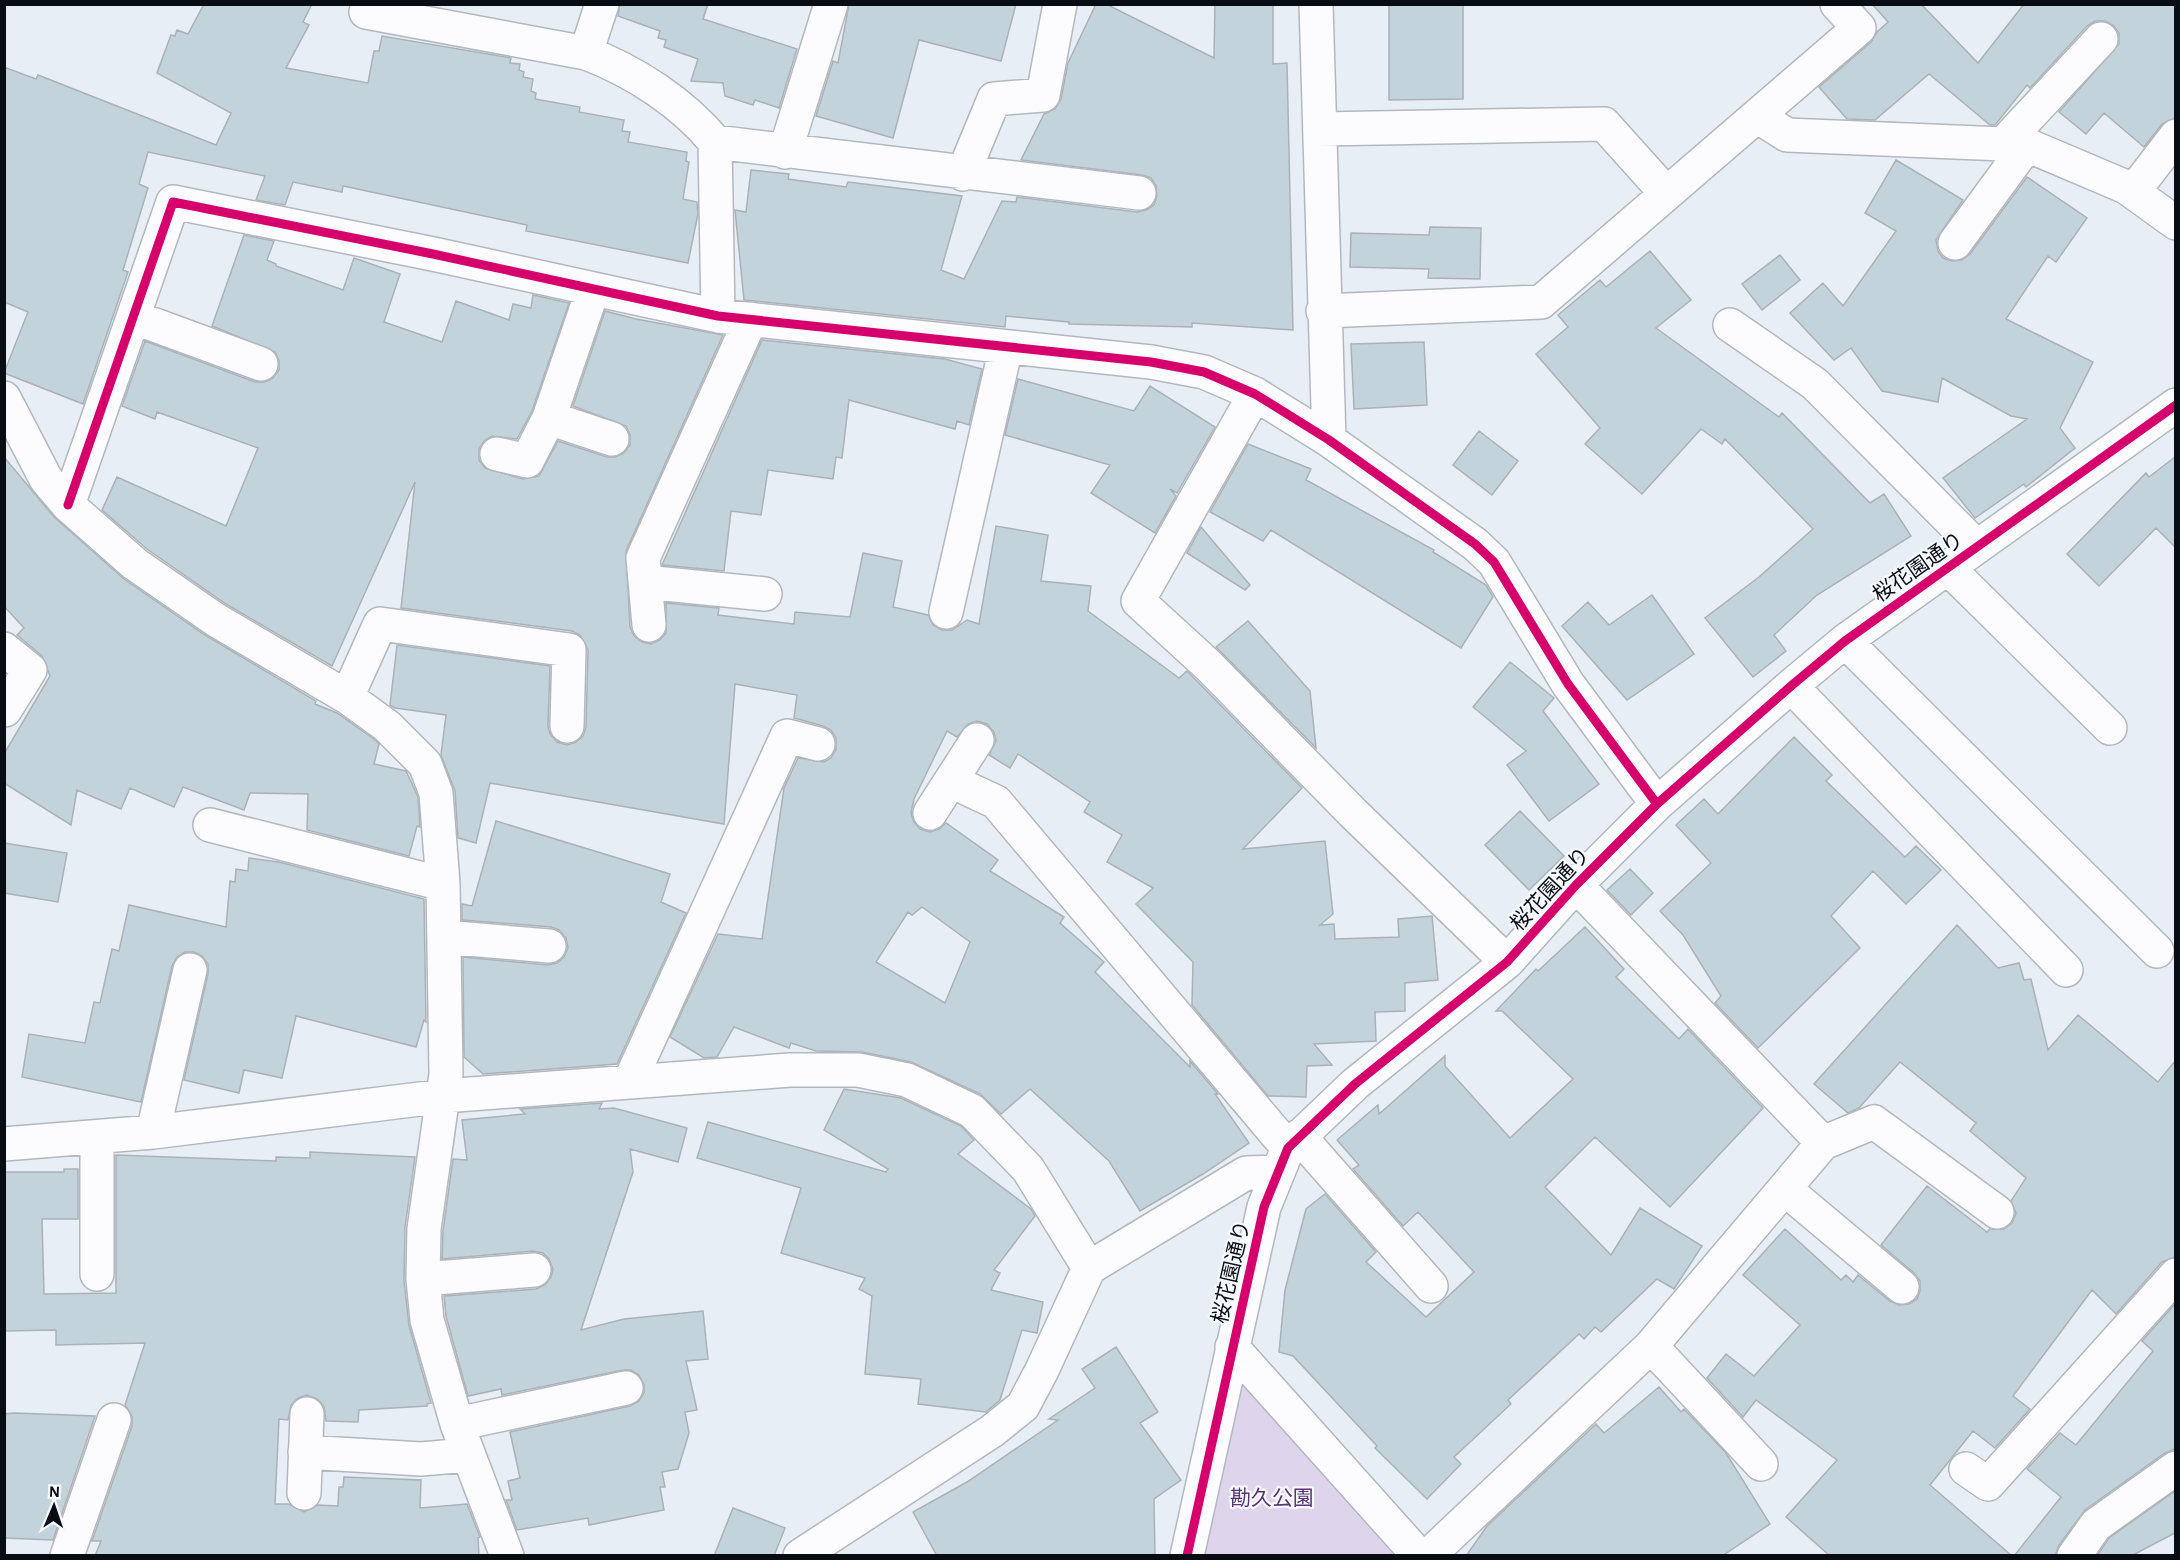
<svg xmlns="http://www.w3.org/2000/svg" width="2180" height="1560" font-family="'Alegreya Sans','Noto Sans JP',sans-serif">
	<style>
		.green { fill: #ded5ed }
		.building { fill: #c3d3dc; stroke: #aab2b7; stroke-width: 1.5; fill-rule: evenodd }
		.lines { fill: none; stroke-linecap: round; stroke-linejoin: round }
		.minor-casing { stroke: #b3b8bf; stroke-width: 36 }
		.minor { stroke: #fcfcfe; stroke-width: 33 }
		.cycleway-casing { stroke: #f6fafe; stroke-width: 13 }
		.cycleway { stroke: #d6006c; stroke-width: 9 }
		.labels { text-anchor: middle; stroke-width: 4.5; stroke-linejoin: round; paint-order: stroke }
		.street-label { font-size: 21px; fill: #080d14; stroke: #f6fafe }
		.park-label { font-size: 21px; fill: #593374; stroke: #f6fafe }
	</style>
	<rect width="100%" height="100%" fill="#e8eef5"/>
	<path class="green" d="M1237 1377 1404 1555 1206 1556 1202 1551Z"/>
	<path class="building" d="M204 4H312L303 22 309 25 286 68 368 83 374 51H379L382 36 511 58 510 63 520 64 519 70 524 72 523 77 533 79 531 91 536 93 535 99 580 107 579 112 624 120 622 131 630 132 628 142 687 152 686 161 689 162 683 199 697 202 698 214 688 263 526 231 527 225 343 186 342 192 293 182 285 205 256 200 265 176 148 152 139 184 148 188 123 270 128 272 83 404 4 373 28 312 4 302V67L36 79 38 75 216 145 231 113 157 73 171 35 175 36 177 30 188 34Z
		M620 4H708L703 19 797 49 779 108 755 100 753 105 725 96 723 83 691 81 698 59 664 47 666 40 658 38 660 31 618 16Z
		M849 4H1016L1001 61 919 40 893 138 816 116 833 61 838 63Z
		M1096 4H1106L1214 58 1215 4H1273V64L1287 63 1293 330 1192 323V327L1069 324V322L1006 316 1005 327 744 300 735 210 746 212 751 170 789 174 788 179 846 187 848 182 962 196 941 270 964 279 1002 201 1016 202 1017 197 1137 212 1146 210 1154 205 1157 196 1156 186 1151 178 1142 175 1021 160 1044 114 1055 109 1061 99 1068 63Z
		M1389 4H1463V99L1389 100Z
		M1872 4H1921L1978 63 2024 4H2175V118L2162 124 2144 147 2104 113 2086 134 2059 112 2119 44V33L2113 25 2105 21H2095L2087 26 2030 88 2027 85 1995 125H1990L1929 74 1875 120 1847 119 1819 87 1871 42 1877 32 1888 22Z
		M1896 160 1963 200 1936 240 1938 251 1943 258 1952 261 1962 260 1970 254 2027 177 2087 218 2056 262 2048 256 2006 319 2093 362 2060 428 2075 448 2026 487 2024 484 1975 518 1943 478 2027 419 2011 416 1942 378 1938 402 1882 391 1851 348 1834 360 1790 313 1823 283 1843 306 1896 231 1865 213Z
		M1430 227 1481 228 1480 279 1428 278 1429 269 1350 267 1351 233 1429 235Z
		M244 235 274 241 267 260 276 264V266L343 290 354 258 400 274 384 322 442 342 456 301 509 320 513 304 531 308 533 295 569 303 532 411 517 439 492 436 484 441 479 449V460L485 468 523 479 539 476 558 441 607 457H615L624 453 630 445V435L626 426 573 406 605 311 636 319 723 335 626 551 630 627 634 636 642 642 651 644 660 640 666 633V603L719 608 718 615 794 624 795 612 850 617 863 553 902 561 893 607 928 615 933 625 942 630H952L967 620 979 624 996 526 1048 535 1041 581 1091 586 1088 611 1179 678 1187 671 1302 788 1243 849 1325 841 1333 914 1320 925 1334 924 1335 939 1399 937 1398 919 1432 916 1438 980 1405 983V1011L1375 1012 1376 1041 1314 1044 1332 1065 1307 1066 1306 1097 1268 1096 1192 1005 1193 962 1136 904 1153 888 1107 862 1122 835 1084 812 1090 802 1018 754 1010 768 989 755 996 741 994 732 987 724 977 721 968 724 957 737 947 731 914 799 911 813 914 822 920 829 930 832 939 829 946 823 998 860 990 871 1064 917 1060 923 1104 962 1095 972 1190 1067V1061L1218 1094H1215L1249 1143 1203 1174 1140 1211 1109 1161 1030 1089 1001 1114 980 1094 911 1062 862 1052 816 1051 791 1043 789 1048 734 1027 717 1057 704 1058 670 1037 718 934 762 939 784 788 798 758 824 762 831 758 836 749V738L831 730 823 726 794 718 797 695 735 684 724 824 490 783 476 843 458 838 455 791 441 755 446 715 395 708 390 705 397 645 550 666 548 726 550 734 557 742 567 745 576 742 583 736 586 727 588 650 580 635 572 631 401 608 415 482 332 666 226 604 147 549 102 510 117 477 226 526 258 448 157 412 155 419 122 406 145 341 255 382H265L273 378 279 370V361L275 352 212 326ZM922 907 970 942 945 1003 876 962 908 912 912 915Z
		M1650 251 1691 300 1656 328 1779 417 1782 413 1870 503 1884 494 1911 536 1817 595 1774 635 1786 651 1753 677 1705 618 1759 577 1813 529 1725 439 1722 444 1701 429 1642 494 1585 444 1600 428 1536 354 1568 327 1558 315 1600 280 1606 287Z
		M1780 255 1800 280 1762 310 1742 284Z
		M762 340 945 359 982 369 969 425 957 421 955 429 849 400 842 458 836 457 833 479 768 470 761 515 731 511 724 571 662 565Z
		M1424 342 1427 405 1354 409 1351 344Z
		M1018 379 1134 411 1150 386 1215 427 1177 493 1170 489 1176 496 1155 533 1091 493 1110 465 1005 435Z
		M1479 431 1518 461 1492 495 1453 465Z
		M1248 444 1311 469 1306 480 1434 550 1433 552 1486 585 1493 597 1461 648 1271 530 1263 541 1210 512Z
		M4 457 54 517 124 579 205 635 316 701 315 704 337 713 375 740 379 744 374 764 406 771 418 797 420 827 417 826 409 856 307 830 308 794 250 793 244 810 183 787 174 807 130 788 121 809 77 790 71 825 4 783V754L50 676 42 656 17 635 24 628 4 606Z
		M2175 457V547L2156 528 2099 586 2067 554 2146 473 2149 477Z
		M1201 527 1250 585 1245 590 1187 553Z
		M1652 595 1694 654 1627 700 1562 626 1588 602 1609 625Z
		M1248 621 1310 691 1316 748 1216 647Z
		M1510 662 1554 698 1543 711 1599 784 1549 821 1507 765 1526 751 1473 707Z
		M1794 737 1832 775 1826 781 1905 857 1916 846 1941 870 1906 904 1873 871 1831 916 1860 948 1758 1048 1715 1003 1721 996 1683 935 1660 911 1711 863 1676 825 1704 799 1718 814Z
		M1520 811 1564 856 1529 890 1485 845Z
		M496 821 670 874 661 902 686 913 617 1064 483 1074 464 1057 463 957 548 965 557 963 564 957 568 948 566 938 559 930 551 927 462 920V904L472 906Z
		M4 843 67 853 58 902 4 893Z
		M249 858 279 862 424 899 426 1022 424 1020 416 1047 296 1016 282 1078 244 1070 239 1093 184 1080 208 974V964L202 956 194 952H185L177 957 172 966 141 1102 22 1077 29 1034 85 1043 94 1002 100 1003 112 949 119 951 129 905 226 927 230 881 235 882 236 869 248 871Z
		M1630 869 1653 893 1631 915 1607 890Z
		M1957 925 1998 968 2019 963 2024 980 2031 979 2048 1050 2078 1015 2158 1082 2175 1061V1257L2162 1262 2116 1314 2092 1290 2013 1396 2030 1409 1995 1448 1973 1431 1930 1485 2012 1556H1830L1786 1517 1837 1460 1756 1400 1743 1417 1707 1378 1726 1354 1754 1376 1800 1325 1743 1275 1785 1229 1841 1280 1846 1275 1853 1282 1858 1275 1890 1301 1899 1305 1909 1304 1917 1299 1920 1291V1281L1914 1273 1881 1245 1927 1186 1987 1232 1990 1229H2004L2012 1223 2016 1213 2011 1201 2026 1178 1970 1131 1976 1123 1900 1062 1859 1108 1848 1113 1814 1084Z
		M1585 927 1624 969 1616 977 1679 1039 1688 1029 1763 1108 1670 1207 1595 1137 1545 1187 1611 1255 1640 1208 1702 1246 1674 1289 1657 1279 1601 1332 1595 1327 1584 1339 1579 1334 1508 1400 1511 1404 1454 1457 1461 1464 1427 1499 1375 1448 1377 1446 1293 1356 1279 1352 1285 1290 1306 1209 1325 1194 1376 1252 1366 1262 1426 1317 1474 1272 1418 1212 1403 1226 1353 1169 1359 1165 1337 1140 1378 1105 1379 1114 1445 1056V1066L1510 1138 1573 1079 1502 1011H1496L1536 969 1538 971Z
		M844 1089 901 1098 961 1126 974 1140 958 1154 1031 1209 1035 1216 994 1270 1000 1273 991 1290 1043 1302 1037 1333 1022 1330 1000 1400 986 1412 918 1404 921 1379 865 1374 872 1296 859 1289 865 1278 781 1253 801 1188 697 1158 708 1122 886 1172 888 1169 824 1130Z
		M602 1103 599 1109 614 1108 687 1128 678 1162 630 1149 633 1172 581 1330 624 1319 703 1311 708 1359 686 1361 697 1410 685 1412 689 1433 678 1469 662 1472 665 1487H660L664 1510 589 1525 588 1518 517 1530 506 1500H512L508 1481 520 1478 510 1432 630 1406 639 1401 644 1393V1385L639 1375 631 1370H623L502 1395 501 1389 468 1396 446 1316 444 1296 536 1289 545 1285 551 1277 553 1269 549 1259 543 1253 533 1251 442 1259 443 1231 453 1159 467 1160 462 1120 525 1114 520 1109Z
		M310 1152 415 1157 405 1227 404 1281 409 1325 431 1403 427 1404V1406L359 1410 358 1422 326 1421 324 1406 317 1399 307 1395 298 1398 291 1405 288 1420 279 1419 275 1504H289L304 1512 318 1505 338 1506 339 1487H343L344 1477 421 1480 420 1508 467 1504 480 1537 478 1538 479 1556H95L101 1541H92L132 1426V1416L125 1405 145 1343 56 1345V1330L4 1331V1172H64V1169H78V1219H42L44 1294 116 1293V1155L276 1161V1157L310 1158Z
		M2175 1304V1449L2165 1453 2085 1510 2059 1545 2055 1556H2014L2061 1497 2027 1469 2060 1433 2076 1445 2153 1351 2142 1341Z
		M1116 1347 1158 1412 1140 1423 1181 1480 1154 1499 1155 1556H937L913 1512 967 1482 1058 1420 1049 1419 1095 1388 1082 1369Z
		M1659 1387 1681 1412 1684 1409 1726 1453 1770 1524 1722 1556H1466L1487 1526 1596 1424 1604 1433Z
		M14 1413 95 1416 53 1540 4 1538V1414Z
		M2175 1491V1533L2131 1556H2097L2109 1538Z
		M733 1508 785 1528 774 1556H714Z"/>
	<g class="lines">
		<g class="minor-casing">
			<path id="minor" d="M369 4 366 12 586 53C634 71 683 103 715 142L718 316
				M1316 4 1329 440
				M586 53 602 4
				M1757 116 1787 135 2027 145 2126 187 2176 223
				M1320 129 1604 124 1666 193
				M715 142 1139 193
				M2004 143 2101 39
				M785 152 831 4
				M963 174 994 99 1043 95 1060 4
				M2133 192 2176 136
				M1955 243 2027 145
				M593 289 549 418 612 439
				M1323 311 1541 302 1859 28 1837 4
				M133 317 261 364
				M1730 325 1815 384 1977 547
				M1255 394 1138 601 1209 666 1353 813 1507 962
				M4 398 46 479 68 505 135 564 216 620 347 697 387 726 425 764 436 793 443 884 446 1074 424 1229 423 1279 427 1320 457 1424 507 1556
				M497 454 527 461 549 418
				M68 505 173 202 433 254 718 316 1151 362 1204 372 1255 394 1329 440 1475 544 1494 562 1568 684 1657 804
				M1948 568 2110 728
				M645 582 765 594
				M946 612 1006 347
				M649 625 643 558 751 319
				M1845 641 2157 951
				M4 649 30 670 5 710
				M1791 686 2066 970
				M347 697 380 624 569 650 567 726
				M951 781 996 802 1288 1148
				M930 813 977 740
				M210 825 443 884
				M444 937 549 946
				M630 1081 787 736 818 744
				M153 1132 190 970
				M1299 1136 1431 1286
				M1823 1143 1874 1122 1997 1212
				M4 1144 153 1132 444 1096 790 1070H858L907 1080 972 1111 1028 1169 1089 1268
				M1786 1190 1902 1287
				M97 1274V1137
				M423 1279 534 1270
				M1651 1346 1761 1464
				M1232 1347 1419 1556
				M457 1424 626 1388
				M305 1452 421 1459 467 1455
				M1966 1469 1988 1484 2176 1275
				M304 1493 307 1414
				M67 1556 114 1420
				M800 1556 992 1431 1023 1406 1042 1370 1089 1268 1246 1173 1277 1172
				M1187 1556 1264 1207 1288 1148 1355 1084 1507 962 1576 885 1657 804 1791 686 1845 641 2176 405
				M1428 1556 1651 1346 1823 1143 1576 885
				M2074 1556 2096 1525 2176 1468"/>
		</g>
		<use href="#minor" class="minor"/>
		<g class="cycleway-casing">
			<path id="cycleway" d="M68 505 173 202 433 254 718 316 1151 362 1204 372 1255 394 1329 440 1475 544 1494 562 1568 684 1657 804
				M1187 1556 1264 1207 1288 1148 1355 1084 1507 962 1576 885 1657 804 1791 686 1845 641 2176 405"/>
		</g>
		<use href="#cycleway" class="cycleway"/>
	</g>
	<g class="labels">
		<g class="street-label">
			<text transform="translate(1918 567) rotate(-35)" y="7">桜花園通り</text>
			<text transform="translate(1550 889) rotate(-47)" y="7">桜花園通り</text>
			<text transform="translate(1231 1272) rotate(-77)" y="7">桜花園通り</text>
		</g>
		<g class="park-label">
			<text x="1272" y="1505">勘久公園</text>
		</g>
	</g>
	<rect width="2180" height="1560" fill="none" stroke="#080d14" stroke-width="12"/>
	<g transform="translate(54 1506) rotate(2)" stroke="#f6fafe" stroke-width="4.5" paint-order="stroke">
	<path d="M0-4.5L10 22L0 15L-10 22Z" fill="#080d14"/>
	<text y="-9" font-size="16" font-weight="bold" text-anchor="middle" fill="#080d14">N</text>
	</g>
</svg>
